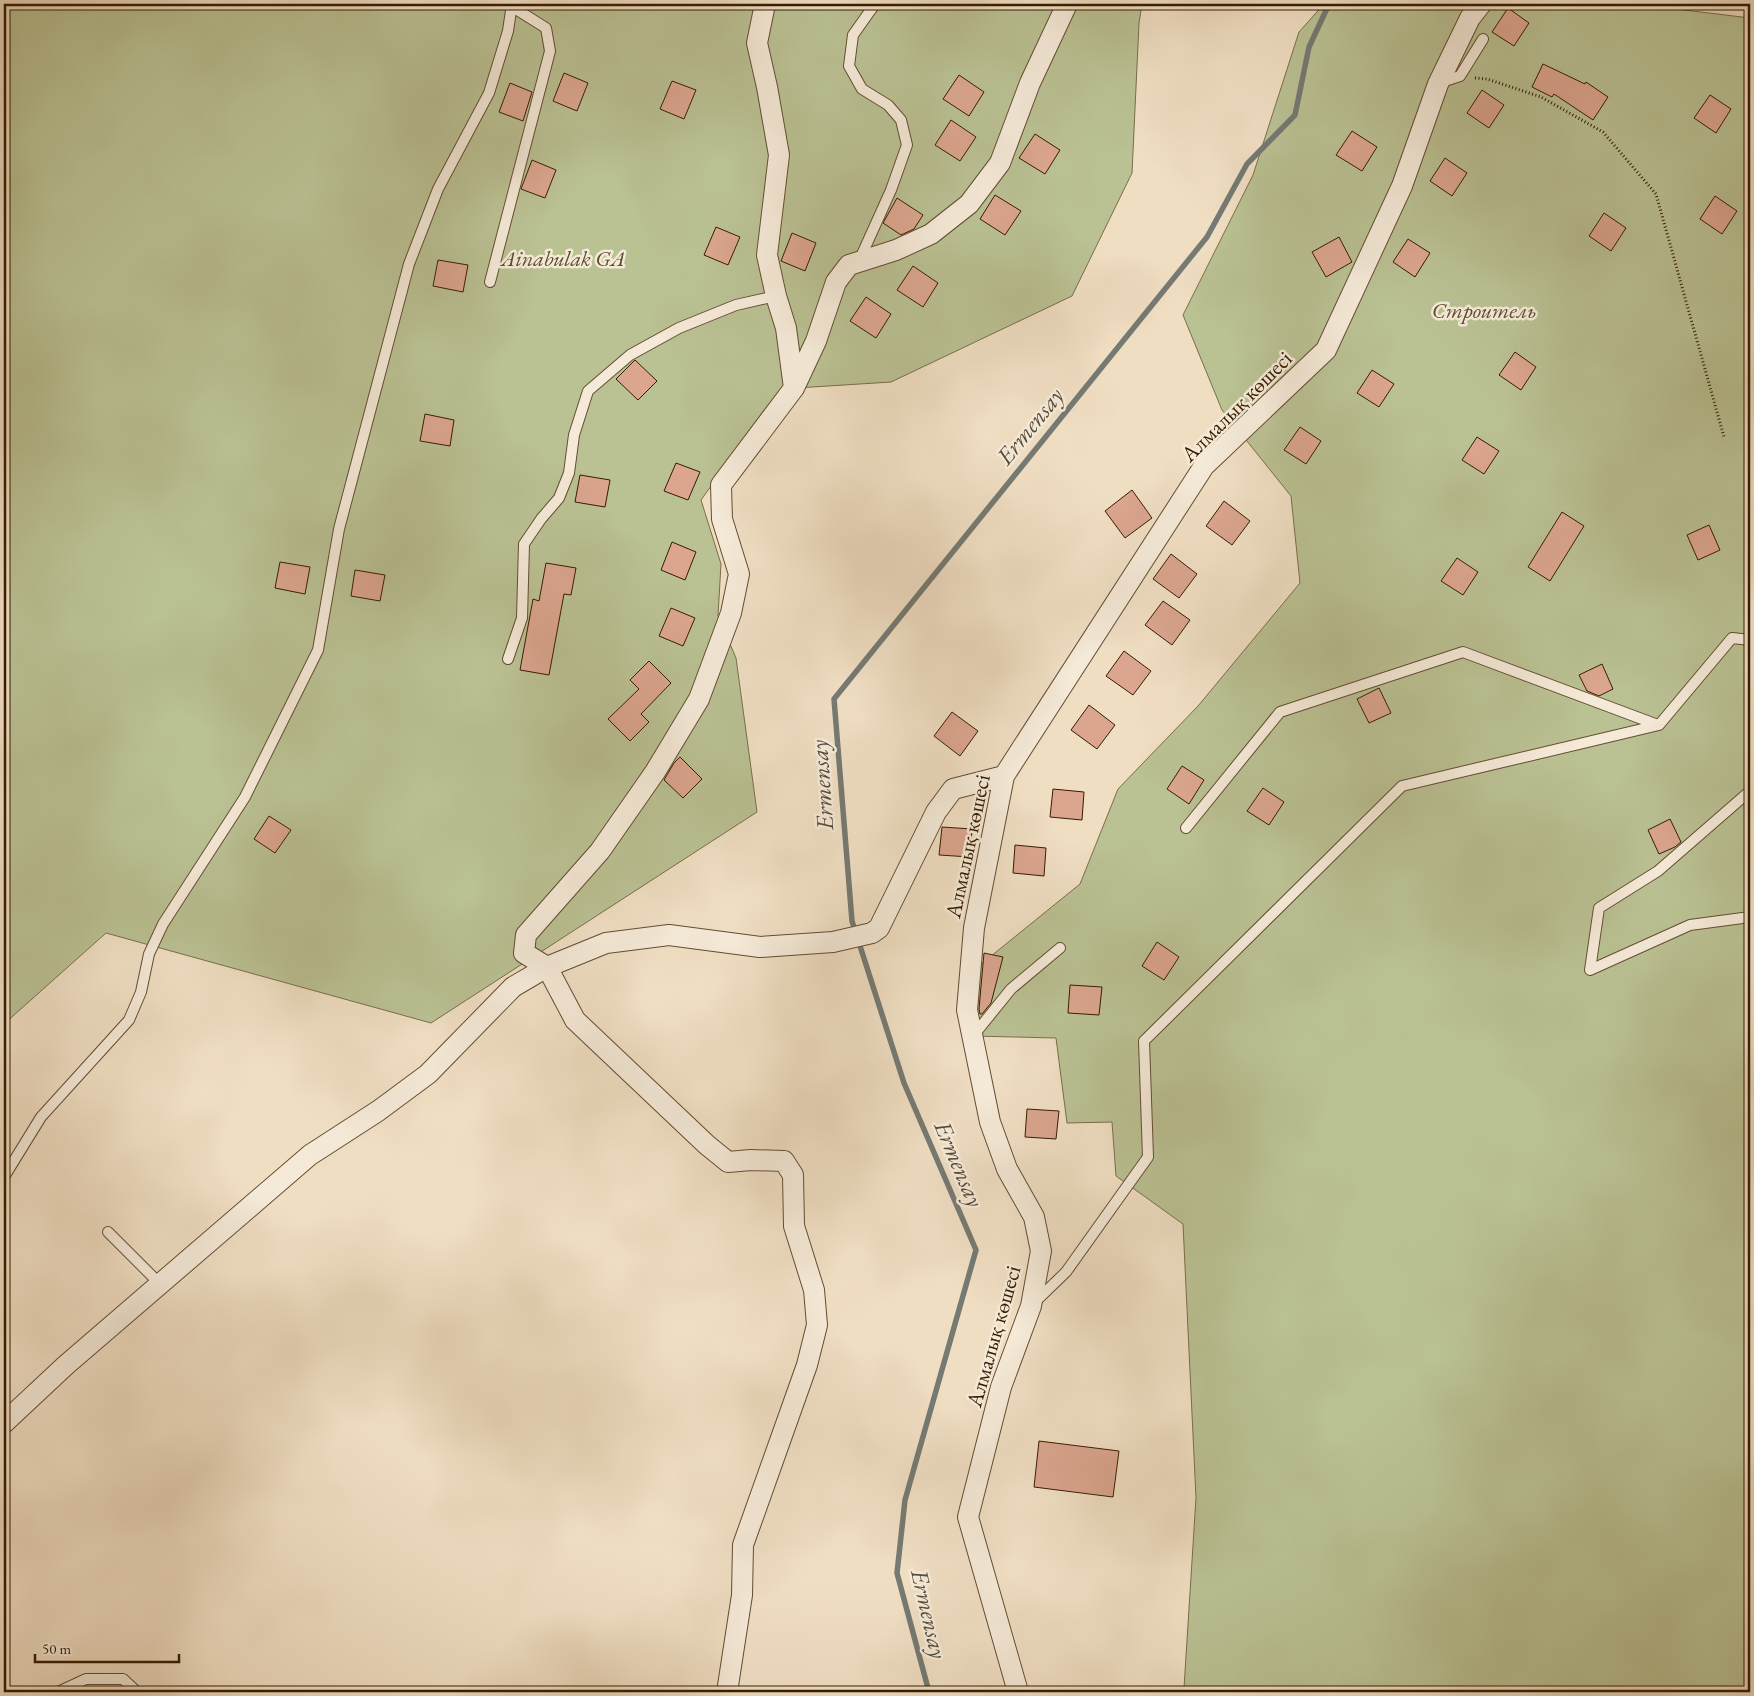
<svg xmlns="http://www.w3.org/2000/svg" width="1754" height="1696" font-family="'EB Garamond',serif">
	<style>
		.green { fill: #bac193; stroke: #786e4a }
		.lines { fill: none; stroke-linecap: round; stroke-linejoin: round }
		.stream { stroke: #757a73; stroke-width: 5.5 }
		.building { fill: #dba58f; stroke: #351c01 }
		.service-casing { stroke: #644c32; stroke-width: 12 }
		.minor-casing { stroke: #644c32; stroke-width: 22 }
		.path { stroke: #351c01; stroke-width: 3; stroke-dasharray: 1 2.5; stroke-linecap: butt }
		.service { stroke: #f5ead8; stroke-width: 10 }
		.minor { stroke: #f5ead8; stroke-width: 20 }
		.labels { text-anchor: middle; stroke-width: 5; stroke-linejoin: round; paint-order: stroke }
		.park-label { font-size: 22px; font-style: italic; fill: #5d4e2d; stroke: #f5ead8 }
		.street-label { font-size: 22px; fill: #351c01; stroke: #f5ead8 }
		.water-label { font-size: 24px; font-style: italic; fill: #554b3a; stroke: #f5ead8 }
	</style>
	<rect width="100%" height="100%" fill="#f0dec3"/>
	<filter id="stains"><feTurbulence type="fractalNoise" baseFrequency=".004" numOctaves="4"/><feColorMatrix values="0 0 0 0 .2 0 0 0 0 .09 0 0 0 0 .02 0 0 0 .5 -.17"/></filter>
	<radialGradient id="worn" r=".72"><stop offset=".6" stop-color="#630" stop-opacity="0"/><stop offset="1" stop-color="#630" stop-opacity=".3"/></radialGradient>
	<path class="green" d="M4 4H1142L1139 23 1132 173 1072 296 891 382 781 389 701 500 721 564 718 616 736 658 757 812 431 1023 106 933 4 1024Z
		M1324 4H1635L1750 18V1692H1178L1184 1688 1196 1498 1183 1224 1116 1176 1112 1122 1067 1123 1056 1038 973 1036 969 974 1080 884 1118 789 1198 706 1300 583 1291 496 1222 410 1183 315 1253 175 1299 32Z"/>
	<g class="lines">
		<path class="stream" d="M929 1692 897 1573 905 1500 976 1250 904 1083 852 921 834 699 1207 237 1247 164 1295 115 1309 47 1329 4"/>
	</g>
	<path class="building" d="M1508 8 1529 23 1514 46 1492 32Z
		M1543 64 1585 84 1586 82 1608 97 1593 120 1554 94 1552 97 1532 87Z
		M564 73 588 83 577 111 553 101Z
		M959 75 984 92 969 116 943 99Z
		M672 81 696 90 684 119 660 109Z
		M510 83 532 92 523 121 499 112Z
		M1482 90 1504 105 1489 128 1467 113Z
		M1710 95 1731 109 1716 133 1694 118Z
		M951 120 976 137 960 161 935 145Z
		M1352 131 1377 147 1362 171 1336 155Z
		M1035 134 1060 150 1045 174 1019 158Z
		M1445 158 1467 173 1452 196 1430 181Z
		M532 160 556 170 545 198 521 189Z
		M995 195 1021 211 1005 235 980 219Z
		M1715 196 1737 211 1722 234 1700 219Z
		M897 198 923 215 914 229 901 235 883 223Z
		M1604 213 1626 228 1611 251 1589 236Z
		M716 227 740 237 728 265 704 255Z
		M792 233 816 243 805 271 781 261Z
		M1339 237 1352 262 1326 277 1312 252Z
		M1408 239 1430 253 1415 277 1393 262Z
		M438 260 468 265 463 292 433 286Z
		M913 266 938 283 923 307 897 290Z
		M866 297 891 314 876 338 850 321Z
		M1515 352 1536 367 1521 390 1499 375Z
		M635 360 657 381 638 400 616 379Z
		M1372 370 1394 384 1379 407 1357 393Z
		M425 414 454 420 450 446 420 441Z
		M1300 427 1321 441 1306 464 1284 450Z
		M1477 437 1499 451 1484 474 1462 460Z
		M676 463 700 472 688 500 664 491Z
		M580 475 610 480 605 507 575 502Z
		M1132 490 1152 518 1125 538 1105 511Z
		M1224 501 1250 521 1232 545 1206 526Z
		M1562 512 1584 526 1550 581 1528 567Z
		M1709 525 1720 550 1698 560 1687 535Z
		M672 542 696 552 685 580 661 570Z
		M1171 554 1197 574 1179 598 1153 579Z
		M1457 558 1478 572 1463 595 1441 581Z
		M280 562 310 567 305 594 275 588Z
		M546 563 576 568 571 595 564 594 549 675 520 670 533 599 539 601Z
		M355 570 385 575 380 601 351 596Z
		M1163 601 1190 620 1172 645 1145 625Z
		M671 608 695 618 683 646 659 636Z
		M1124 651 1151 671 1133 695 1106 676Z
		M649 661 671 683 641 714 649 722 630 741 608 719 639 689 630 680Z
		M1602 664 1613 689 1599 696 1587 691 1579 675Z
		M1379 688 1391 713 1369 723 1357 699Z
		M1089 705 1115 725 1097 749 1071 730Z
		M952 712 978 731 960 756 934 736Z
		M680 757 702 779 683 798 664 780 674 763Z
		M1182 766 1204 780 1189 804 1167 789Z
		M1263 788 1284 802 1269 825 1247 811Z
		M1053 789 1084 792 1082 820 1050 817Z
		M269 816 291 830 275 853 254 839Z
		M1670 819 1681 842 1675 847 1659 854 1648 830Z
		M942 827 972 829 970 857 939 855Z
		M1015 845 1046 848 1044 876 1013 873Z
		M1157 942 1179 957 1164 980 1142 966Z
		M984 953 1003 957 991 1003 982 1014H980L979 1009Z
		M1070 985 1102 987 1099 1015 1068 1013Z
		M1027 1109 1059 1111 1056 1139 1025 1137Z
		M1039 1441 1119 1451 1113 1497 1034 1487Z"/>
	<g class="lines">
		<g class="service-casing">
			<path id="service" d="M1439 83 1460 76 1483 39
				M859 261 891 190 907 145 901 120 888 105 862 89 849 66 853 35 875 4
				M490 282 550 51 546 28 511 6
				M508 659 522 618 524 544 541 519 559 498 569 473 574 435 588 391 630 355 679 328 736 305 776 296
				M1750 791 1658 871 1599 908 1590 970 1690 925 1750 917
				M1186 828 1280 712 1463 652 1658 725
				M973 1036 1011 989 1060 948
				M4 1177 41 1117 129 1020 141 992 149 954 163 924 245 797 318 650 339 529 409 264 438 189 489 93 508 31 512 4
				M108 1232 160 1284
				M1035 1302 1066 1272 1148 1157 1144 1041 1402 786 1659 725 1732 638 1750 640
				M58 1692 86 1679H123L137 1692"/>
		</g>
		<g class="minor-casing">
			<path id="minor" d="M765 4 757 43 767 87 779 155 767 255 776 296 786 328 794 388
				M4 1423 66 1365 310 1155 378 1111 428 1074 513 987 547 967 606 943 669 935 760 947 833 942 872 933 879 928 936 812 953 789 1004 776
				M727 1692 742 1595 743 1545 807 1365 817 1325 814 1290 794 1226 793 1175 784 1161 751 1160 728 1162 707 1145 575 1020 547 967 524 953 526 935 600 851 655 772 699 699 731 613 739 574 722 519 721 485 794 388 816 341 836 282 849 265 896 250 931 234 969 204 1000 163 1030 83 1067 4
				M1018 1692 968 1517 1001 1387 1031 1306 1041 1251 1034 1217 1007 1169 990 1122 967 1010 974 928 1004 776 1204 466 1326 350 1402 186 1438 84 1470 18 1481 4"/>
		</g>
		<path class="path" d="M1475 78 1487 79 1541 97 1603 132 1656 194 1724 437"/>
		<use href="#service" class="service"/>
		<use href="#minor" class="minor"/>
	</g>
	<g class="labels">
		<g class="park-label">
			<text x="563" y="266">Ainabulak GA</text>
			<text x="1484" y="318">Строитель</text>
		</g>
		<g class="street-label">
			<text transform="translate(1236 406) rotate(-45)" y="8">Алмалық көшесі</text>
			<text transform="translate(967 846) rotate(-78)" y="8">Алмалық көшесі</text>
			<text transform="translate(993 1336) rotate(-74)" y="8">Алмалық көшесі</text>
		</g>
		<g class="water-label">
			<text transform="translate(1030 426) rotate(-51)" y="8">Ermensay</text>
			<text transform="translate(822 785) rotate(-94)" y="8">Ermensay</text>
			<text transform="translate(959 1164) rotate(67)" y="8">Ermensay</text>
			<text transform="translate(929 1614) rotate(77)" y="8">Ermensay</text>
		</g>
	</g>
	<rect width="1754" height="1696" fill="none" stroke="#f0dec3" stroke-width="20"/>
	<rect x="5" y="5" width="1744" height="1686" fill="none" stroke="#351c01" stroke-width="2.5"/>
	<rect x="10" y="10" width="1734" height="1676" fill="none" stroke="#351c01"/>
	<path d="M35 1654v8h144v-8" fill="none" stroke="#351c01" stroke-width="2.5"/>
	<text x="42" y="1654" font-size="15" fill="#351c01" stroke="#f5ead8" stroke-width="4" paint-order="stroke">50 m</text>
	<rect width="100%" height="100%" filter="url(#stains)"/>
	<rect width="100%" height="100%" fill="url(#worn)"/>
</svg>
